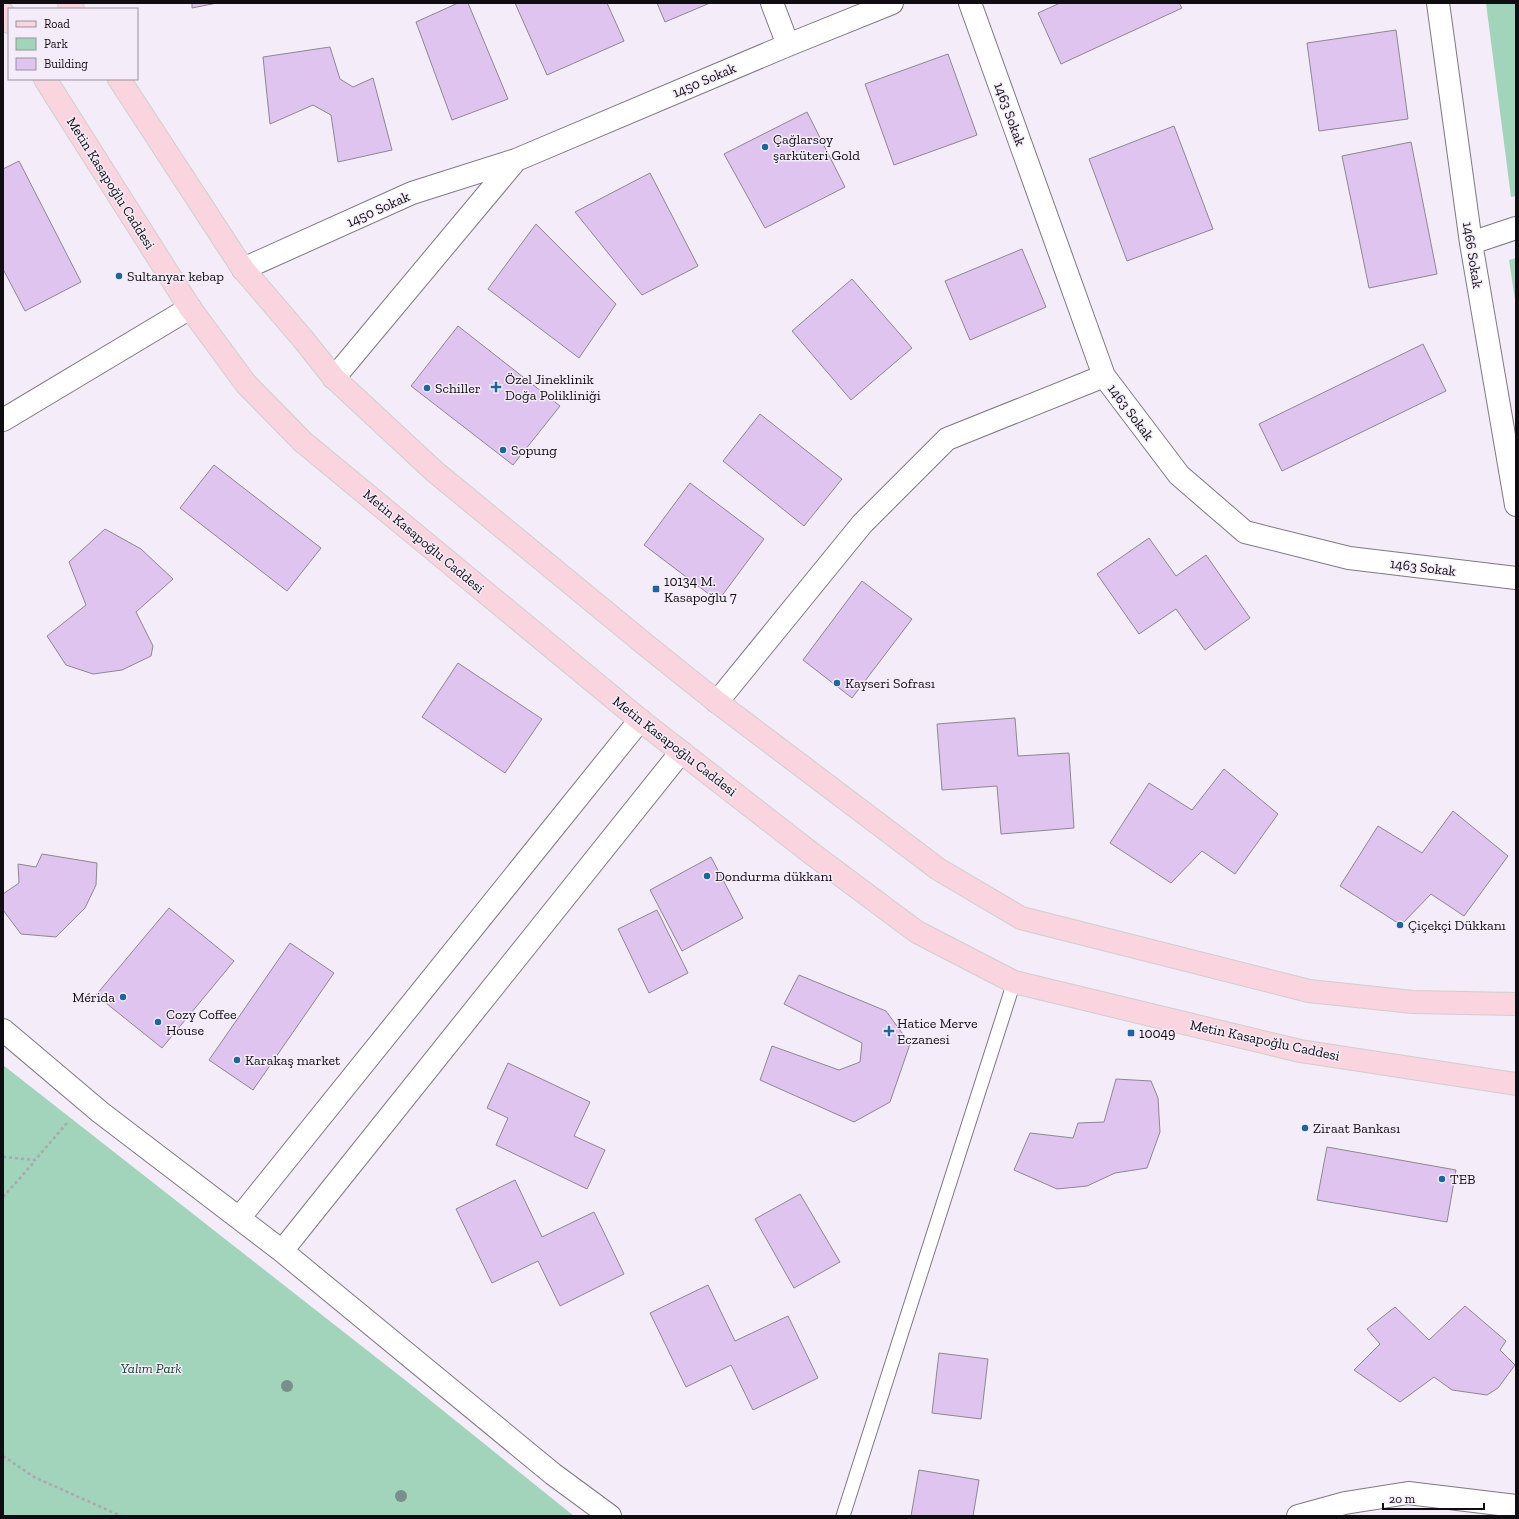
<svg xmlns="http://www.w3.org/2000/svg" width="1519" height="1519" font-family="'Zilla Slab',serif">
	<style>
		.green { fill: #a1d4bb }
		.building { fill: #dfc4f0; stroke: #8e8793 }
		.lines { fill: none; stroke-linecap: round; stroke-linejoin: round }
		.lane-casing { stroke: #807985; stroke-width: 15 }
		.street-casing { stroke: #807985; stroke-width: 24 }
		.primary-casing { stroke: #cfcfcf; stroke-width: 24 }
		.path { stroke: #aca6b0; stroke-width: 2.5; stroke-dasharray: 3 3; stroke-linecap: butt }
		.lane { stroke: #fff; stroke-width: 13 }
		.street { stroke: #fff; stroke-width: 22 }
		.primary { stroke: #fad4de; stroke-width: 22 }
		.tree { fill: #7a8e8a }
		.poi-dot { fill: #1e669a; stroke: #f4ecf9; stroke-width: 1.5 }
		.labels { text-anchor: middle; stroke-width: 3; stroke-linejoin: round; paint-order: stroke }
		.street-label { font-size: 14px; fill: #0f0d11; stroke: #f4ecf9 }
		.poi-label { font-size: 14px; fill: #0f0d11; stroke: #f4ecf9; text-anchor: start }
		.park-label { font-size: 14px; font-style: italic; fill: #164230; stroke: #f4ecf9 }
	</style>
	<rect width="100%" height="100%" fill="#f4ecf9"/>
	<path class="green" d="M1486 3H1516V196L1511 197Z
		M1516 258V306L1509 260Z
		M3 1065 405 1380 574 1516H3Z"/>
	<path class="building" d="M192 3H217L192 8Z
		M458 3H468L508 99 452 120 416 22Z
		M515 3H607L624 41 547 75Z
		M657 3H710L665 22Z
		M1060 3H1179L1182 8 1061 64 1038 13Z
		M1396 30 1408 119 1319 131 1307 43Z
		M330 47 340 79 353 87 373 78 392 150 338 162 331 115 313 105 270 124 263 57Z
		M948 54 977 135 894 165 865 84Z
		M807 112 845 187 765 228 724 154Z
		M1174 126 1213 229 1127 261 1089 159Z
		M1411 142 1437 274 1369 288 1342 156Z
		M19 161 81 282 25 311 3 269V169Z
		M650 173 698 266 642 295 575 212Z
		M536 224 616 304 579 358 488 289Z
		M1022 249 1046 307 970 340 945 281Z
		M852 279 912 348 851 400 792 331Z
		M458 326 560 406 513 465 411 386Z
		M1423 344 1446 391 1282 471 1259 424Z
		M760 414 842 479 804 526 723 461Z
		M214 465 321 548 287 591 180 508Z
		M690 483 764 539 718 601 644 545Z
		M105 529 141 549 173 579 136 612 153 646 151 656 122 670 93 674 66 665 47 636 86 605 69 562Z
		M1149 538 1176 576 1206 555 1250 618 1205 650 1176 609 1139 634 1097 574Z
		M862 581 912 619 852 698 803 660Z
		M458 663 542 719 505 773 422 717Z
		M1015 718 1018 756 1069 753 1074 828 1001 834 997 786 942 790 937 724Z
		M1224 769 1278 814 1235 874 1202 851 1171 883 1110 843 1149 783 1192 810Z
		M1453 811 1508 856 1464 916 1431 894 1401 925 1340 886 1378 826 1422 853Z
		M42 854 97 863 96 885 85 908 56 937 21 934 3 910V894L19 883 18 864 36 867Z
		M711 857 743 918 682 951 650 890Z
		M169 908 234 961 162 1048 96 995Z
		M657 910 688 973 649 993 618 929Z
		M290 943 334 973 253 1090 209 1060Z
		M799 975 886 1011 910 1044 890 1102 854 1122 760 1080 772 1046 839 1070 860 1062 862 1043 784 1004Z
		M508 1063 590 1102 574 1136 605 1150 587 1189 496 1145 508 1118 487 1108Z
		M1116 1079 1151 1081 1158 1098 1160 1132 1147 1168 1115 1173 1087 1186 1057 1189 1014 1170 1030 1133 1073 1138 1078 1123 1104 1122Z
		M1327 1147 1456 1170 1447 1222 1317 1200Z
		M515 1180 542 1237 594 1212 624 1274 560 1306 538 1261 492 1283 456 1209Z
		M800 1194 840 1262 794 1288 755 1219Z
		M708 1285 735 1341 788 1316 818 1378 753 1410 731 1365 686 1387 650 1313Z
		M1465 1306 1506 1341 1500 1350 1515 1365 1498 1388 1487 1395 1452 1390 1434 1377 1400 1402 1354 1370 1380 1344 1367 1329 1395 1307 1429 1340Z
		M939 1353 988 1359 981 1419 932 1413Z
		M919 1470 979 1480 973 1516H911Z"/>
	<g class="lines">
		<g class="lane-casing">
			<path id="lane" d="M843 1516 1014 982"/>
		</g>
		<g class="street-casing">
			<path id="street" d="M772 3 788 45
				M970 3 1104 376 1179 475 1245 532 1349 558 1516 578
				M1438 3 1471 243 1516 505
				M1471 243 1516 228
				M243 269 412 193 516 160 788 45 892 3
				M334 378 516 160
				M3 420 190 308
				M717 702 862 524 947 439 1104 376
				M3 1030 100 1112 282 1251 553 1474 610 1516
				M240 1217 640 720
				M282 1251 681 752
				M1298 1516 1345 1503 1408 1493 1516 1506"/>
		</g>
		<g class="primary-casing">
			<path id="primary" d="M69 3 73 9
				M3 13 9 22
				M45 79 190 308 246 384 303 442 640 720 811 853 917 932 1014 982 1300 1051 1516 1084
				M119 79 243 269 303 339 334 378 434 471 647 646 717 702 938 869 1021 918 1309 991 1413 1002 1516 1004"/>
		</g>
		<path class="path" d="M3 1157 35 1160 67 1123
			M3 1197 35 1161
			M3 1456 34 1477 121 1516"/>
		<use href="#lane" class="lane"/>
		<use href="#street" class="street"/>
		<use href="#primary" class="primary"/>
	</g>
	<g class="tree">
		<circle cx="287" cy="1386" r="6"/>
		<circle cx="401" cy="1496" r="6"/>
	</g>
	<g class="poi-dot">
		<circle cx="765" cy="147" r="4"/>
		<circle cx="119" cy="276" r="4"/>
		<path d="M494 381h4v4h4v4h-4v4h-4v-4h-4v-4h4z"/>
		<circle cx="427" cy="388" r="4"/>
		<circle cx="503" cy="450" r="4"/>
		<rect x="652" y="585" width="8" height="8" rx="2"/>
		<circle cx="837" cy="683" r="4"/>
		<circle cx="707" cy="876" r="4"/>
		<circle cx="1400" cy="925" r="4"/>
		<circle cx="123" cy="997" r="4"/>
		<circle cx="158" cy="1022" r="4"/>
		<path d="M887 1025h4v4h4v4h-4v4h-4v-4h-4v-4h4z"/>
		<rect x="1127" y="1029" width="8" height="8" rx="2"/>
		<circle cx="237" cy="1060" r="4"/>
		<circle cx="1305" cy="1128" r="4"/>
		<circle cx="1442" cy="1179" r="4"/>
	</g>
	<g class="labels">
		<g class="street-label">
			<text transform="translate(704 80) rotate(-23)" y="5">1450 Sokak</text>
			<text transform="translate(1010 114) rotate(70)" y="5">1463 Sokak</text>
			<text transform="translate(111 183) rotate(58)" y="5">Metin Kasapoğlu Caddesi</text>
			<text transform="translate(378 209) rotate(-24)" y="5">1450 Sokak</text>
			<text transform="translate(1473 255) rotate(81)" y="5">1466 Sokak</text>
			<text transform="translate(1131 412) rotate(53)" y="5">1463 Sokak</text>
			<text transform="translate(424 541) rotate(40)" y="5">Metin Kasapoğlu Caddesi</text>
			<text transform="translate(1423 567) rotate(7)" y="5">1463 Sokak</text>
			<text transform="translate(675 746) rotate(38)" y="5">Metin Kasapoğlu Caddesi</text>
			<text transform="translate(1265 1040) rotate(12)" y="5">Metin Kasapoğlu Caddesi</text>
		</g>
		<g class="poi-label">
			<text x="773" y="144">Çağlarsoy<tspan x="773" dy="16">şarküteri Gold</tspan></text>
			<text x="127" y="281">Sultanyar kebap</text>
			<text x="505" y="384">Özel Jineklinik<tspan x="505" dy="16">Doğa Polikliniği</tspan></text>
			<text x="435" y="393">Schiller</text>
			<text x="511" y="455">Sopung</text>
			<text x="664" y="586">10134 M.<tspan x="664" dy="16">Kasapoğlu 7</tspan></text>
			<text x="845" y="688">Kayseri Sofrası</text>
			<text x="715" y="881">Dondurma dükkanı</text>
			<text x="1408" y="930">Çiçekçi Dükkanı</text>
			<text x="115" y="1002" text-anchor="end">Mérida</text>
			<text x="166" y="1019">Cozy Coffee<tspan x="166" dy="16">House</tspan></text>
			<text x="897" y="1028">Hatice Merve<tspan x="897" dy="16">Eczanesi</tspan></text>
			<text x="1139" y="1038">10049</text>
			<text x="245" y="1065">Karakaş market</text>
			<text x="1313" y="1133">Ziraat Bankası</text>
			<text x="1450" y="1184">TEB</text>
		</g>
		<g class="park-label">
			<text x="151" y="1373">Yalım Park</text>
		</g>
	</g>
	<rect width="1519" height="1519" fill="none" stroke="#0f0d11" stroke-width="8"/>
	<rect x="8" y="8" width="130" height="72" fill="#f4ecf9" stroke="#98939c"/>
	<rect x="16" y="21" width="20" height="6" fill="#fad4de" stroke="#98939c"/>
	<text x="44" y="28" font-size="12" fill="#0f0d11">Road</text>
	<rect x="16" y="38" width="20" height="12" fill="#a1d4bb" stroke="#98939c"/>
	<text x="44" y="48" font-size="12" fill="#0f0d11">Park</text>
	<rect x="16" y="58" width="20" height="12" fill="#dfc4f0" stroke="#98939c"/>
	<text x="44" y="68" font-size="12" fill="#0f0d11">Building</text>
	<path d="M1383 1503v6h101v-6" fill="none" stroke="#0f0d11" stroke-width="2"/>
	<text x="1389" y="1503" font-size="12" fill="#0f0d11" stroke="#f4ecf9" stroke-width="3" paint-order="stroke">20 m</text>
</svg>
